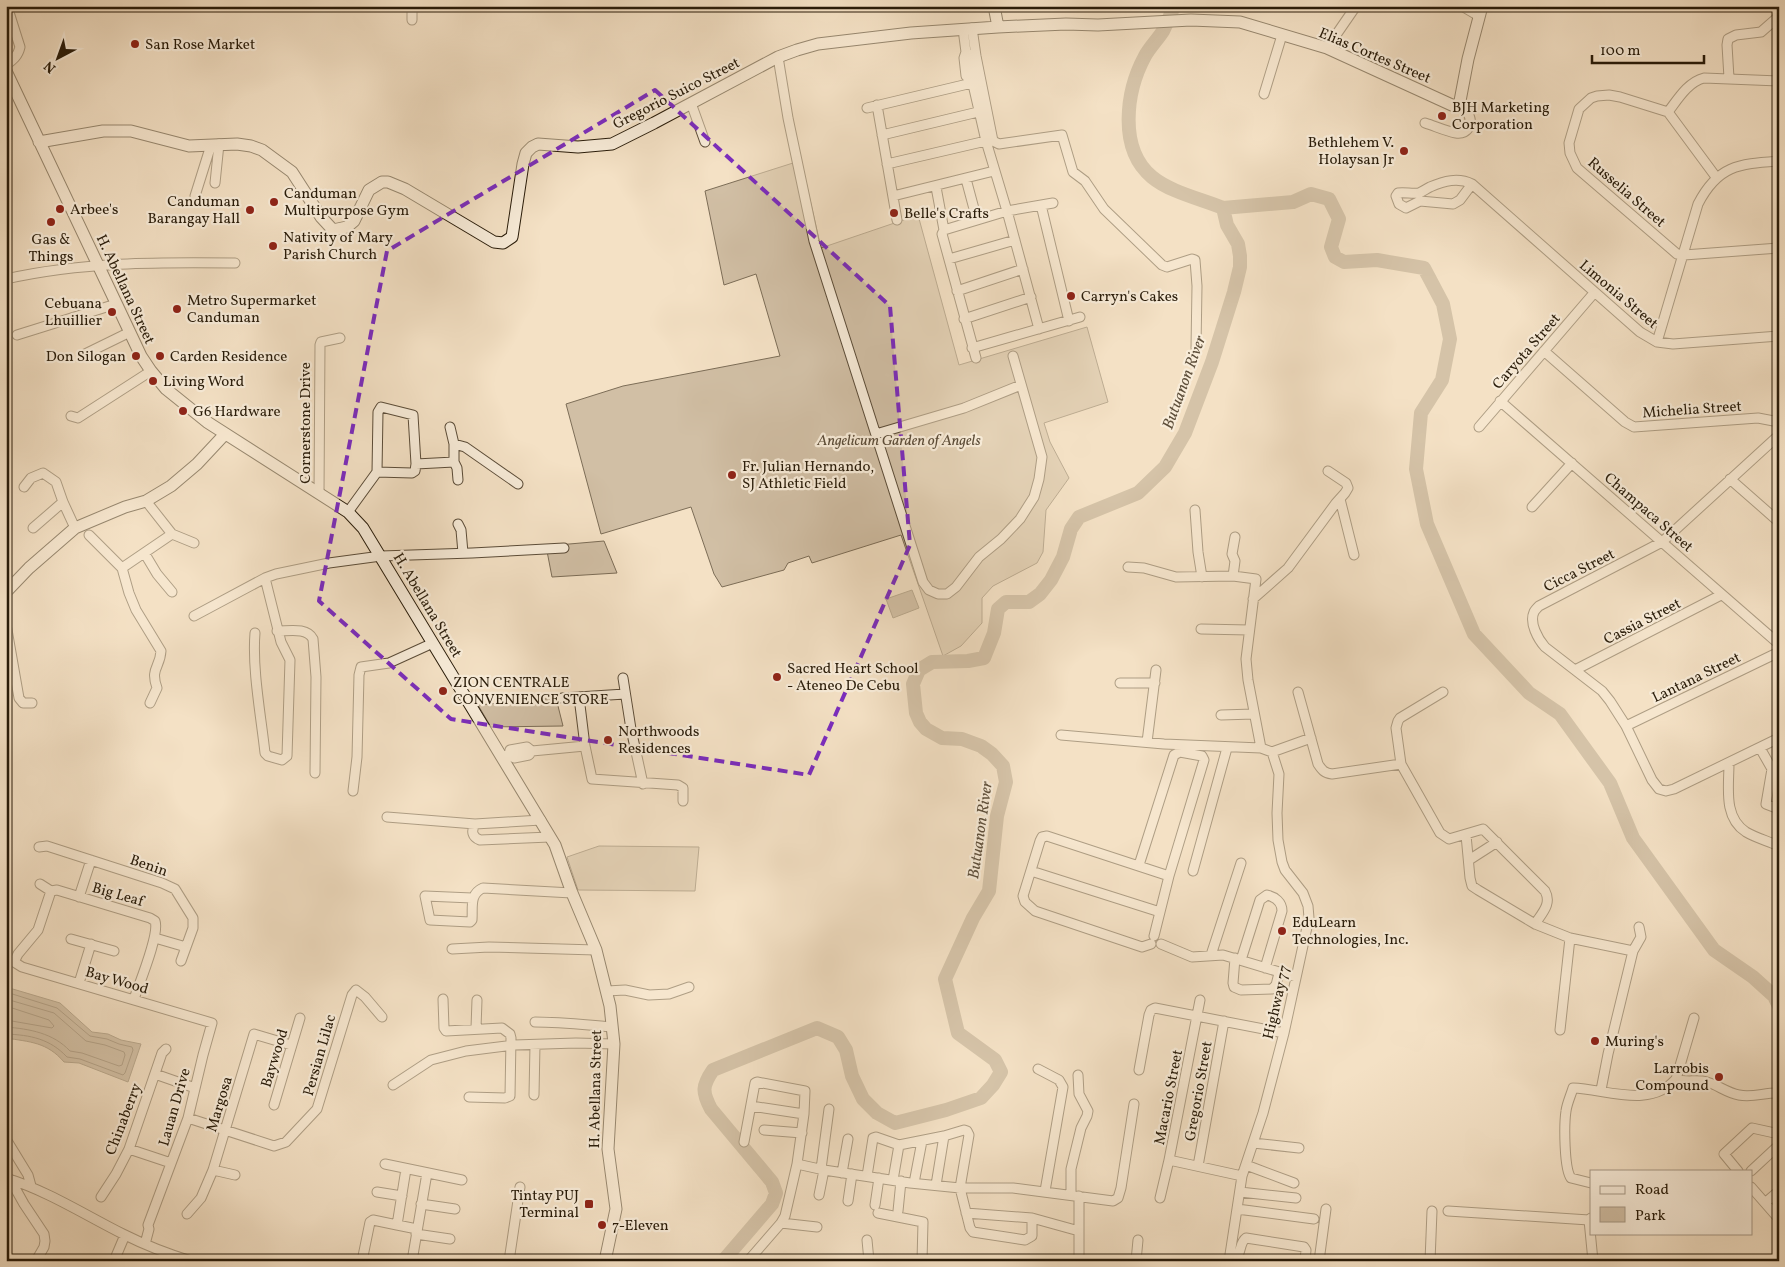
<svg xmlns="http://www.w3.org/2000/svg" width="1785" height="1267" font-family="Vollkorn,serif">
	<style>
		.green { fill: #d1bfa5; stroke: #7c6d57 }
		.water { fill: #af9e85; stroke: #796a53 }
		.lines { fill: none; stroke-linecap: round; stroke-linejoin: round }
		.shore { stroke: #6c5c47; stroke-width: 1 }
		.river { stroke: #af9e85; stroke-width: 14 }
		.street-casing { stroke: #5b4c38; stroke-width: 11 }
		.secondary-casing { stroke: #281b09; stroke-width: 13 }
		.street { stroke: #f8ecd9; stroke-width: 9 }
		.secondary { stroke: #f8ecd9; stroke-width: 11 }
		.marked { fill: none; stroke: #7b2cbf; stroke-width: 4; stroke-dasharray: 10 6; stroke-linejoin: round }
		.poi-dot { fill: #8f2418; stroke: #f8ecd9; stroke-width: 2 }
		.labels { text-anchor: middle; stroke-width: 4.5; stroke-linejoin: round; paint-order: stroke }
		.poi-label { font-size: 15px; fill: #281b09; stroke: #f8ecd9; text-anchor: start }
		.street-label { font-size: 15px; fill: #281b09; stroke: #f8ecd9 }
		.park-label { font-size: 15px; font-style: italic; fill: #5b4c38; stroke: #f8ecd9 }
		.water-label { font-size: 16px; font-style: italic; fill: #5e4f3b; stroke: #f8ecd9 }
	</style>
	<rect width="100%" height="100%" fill="#f4e1c5"/>
	<filter id="stains"><feTurbulence type="fractalNoise" baseFrequency=".004" numOctaves="4"/><feColorMatrix values="0 0 0 0 .2 0 0 0 0 .09 0 0 0 0 .02 0 0 0 .5 -.17"/></filter>
	<radialGradient id="worn" r=".72"><stop offset=".6" stop-color="#630" stop-opacity="0"/><stop offset="1" stop-color="#630" stop-opacity=".3"/></radialGradient>
	<path class="green" d="M793 163 798 184 806 182 821 248 918 215 959 365 1087 327 1108 402 1044 423 1050 442 1069 478 1046 510 1043 552 1037 563 993 586 982 598V623L961 646 943 656 901 535 812 563 809 556 788 563 784 570 722 587 714 574 691 507 601 534 566 404 623 386 780 356 756 274 724 285 705 191Z
		M604 541 617 573 552 577 546 546Z
		M556 698 563 726 491 727 478 705Z
		M599 846 699 847 695 891 578 890 567 857Z"/>
	<path class="water" d="M912 590 919 608 893 618 886 599Z
		M6 987 60 1003 92 1032 108 1034 121 1040 141 1044 128 1082 79 1063 64 1062C47 1042 30 1042 6 1038Z"/>
	<g class="lines">
		<path class="shore" d="M6 992 57 1008 90 1036 107 1039 119 1044 132 1047 133 1050 125 1073 123 1075 80 1059 67 1057C50 1039 31 1035 6 1034
			M6 999 54 1013 86 1041 105 1045 124 1052 125 1055 122 1065 119 1066 82 1053 70 1051C53 1033 30 1029 6 1027
			M6 1006 49 1020 54 1026 52 1028 6 1020"/>
		<path class="river" d="M1223 208 1293 202 1311 194 1329 199 1339 219 1331 247 1335 257 1344 262 1377 260 1424 268 1443 304 1450 339 1442 380 1421 413 1416 469 1427 524 1474 634 1529 693 1560 714 1610 783 1633 838 1714 950 1753 977 1774 996 1779 1006
			M723 1261 772 1204 776 1193 772 1182 711 1109C702 1092 702 1086 713 1070L817 1028 838 1037 846 1050 852 1076 863 1099 877 1113 895 1123 946 1110 981 1098 993 1085 1001 1072 995 1060 958 1033 945 979 973 918 989 891 997 816 1006 782 1003 766 992 754 981 746 962 739 942 738 926 729 920 722 916 713 913 684 919 670 932 662 968 661 984 658 994 633 998 609 1006 602H1029L1040 594 1051 580 1063 557 1071 529 1079 517 1138 493 1165 467 1185 433 1212 362 1234 292 1240 267V256L1238 244 1227 225 1223 208C1201 199 1170 192 1152 177 1118 149 1126 91 1145 56 1150 47 1158 39 1163 31 1167 23 1171 14 1174 6"/>
		<g class="street-casing">
			<path id="street" d="M412 6V20
				M1462 6 1479 16
				M972 28 976 56 993 141 999 144 1062 135 1073 172 1085 181 1104 209 1162 265 1167 267 1192 259 1195 260 1197 286 1196 348
				M963 29 966 52 972 57 975 76 972 80 986 141 1007 211 1039 329
				M1327 48 1356 6
				M966 52 964 58 966 76 972 80
				M778 57 788 118 814 241 923 582 929 590 938 594H947L956 587 979 557 1001 539 1020 519 1034 497 1039 479 1042 457 1013 356
				M6 65C13 60 18 56 20 47L7 6
				M1729 78 1727 45 1728 39 1736 35 1761 32 1777 18
				M1264 94 1282 35
				M691 103 705 142
				M877 105 897 220
				M867 108 972 83
				M1668 112C1678 99 1688 82 1704 78L1779 81
				M1425 123C1435 126 1445 131 1456 133 1469 135 1474 122 1467 112 1465 109 1461 106 1458 104
				M882 135 978 112
				M887 164 986 141
				M1716 177 1668 112 1620 97 1609 95 1597 96 1591 98 1579 109 1569 143 1570 153 1577 168 1677 254 1684 255 1779 248
				M966 179 977 220
				M215 183 219 144
				M936 187 944 230 942 234 976 358
				M195 196 211 145
				M893 196 994 171
				M1420 201 1406 208 1399 204 1396 196 1398 193C1405 192 1412 194 1419 193 1422 192 1426 189 1430 187 1444 181 1458 177 1472 184L1640 332 1657 342 1673 344 1779 336
				M1420 201 1453 204 1460 200 1472 184
				M1041 205 1069 321
				M944 230 1007 211 1053 203
				M949 259 1015 240
				M6 279C81 262 158 262 235 263
				M957 291 1023 269
				M964 319 1031 297
				M17 335 116 304
				M1657 342 1698 204C1718 165 1739 164 1779 161
				M972 348 1080 317
				M1544 351 1625 422 1634 427 1758 418 1779 422
				M83 355 130 332
				M1500 401 1779 644
				M381 407 413 415 416 464 415 471 412 473 377 472 378 412Z
				M71 416 78 418 151 371
				M450 427 454 444V462L457 468 458 480
				M1479 427 1594 293
				M876 434 964 408 1021 385
				M1779 435 1662 542 1539 606C1537 608 1535 610 1534 612 1529 623 1538 639 1545 647L1602 691 1610 701 1626 726 1652 780 1659 789 1666 791 1674 789 1779 738
				M454 444 465 447 518 484
				M416 464 454 462
				M1730 479 1779 522
				M24 487 31 478 43 473 56 482 63 502 75 528
				M319 493 320 345 321 342 340 338
				M1340 499 1354 555
				M146 501 172 534
				M1532 507 1572 463
				M1195 510 1198 552 1202 577
				M348 512 377 472
				M458 524 461 530 463 553
				M33 528 63 502
				M89 535 122 568 129 593 136 610 161 651C160 668 150 668 157 688L150 703
				M145 554 157 574 172 592
				M1128 567 1144 568 1176 577 1233 576 1256 579 1246 659 1248 680 1261 748
				M122 568 172 534 194 543
				M1233 576 1235 561 1232 554 1235 537
				M1253 599 1288 568 1336 503 1345 493 1348 488 1346 483 1328 471
				M194 616 265 578 276 574 329 563 381 556 472 553 564 548
				M6 624 19 698 23 703H32
				M1201 629 1249 630
				M277 631C289 631 307 627 313 639L316 677 315 773
				M255 633C252 669 261 716 265 753L268 756 282 760 287 756 290 660 281 642 265 578
				M1575 670 1721 595
				M623 678 631 729 643 784
				M1120 683H1155
				M1298 692 1318 764C1322 770 1324 773 1332 774L1401 764
				M1443 692 1400 718 1398 721 1396 728 1401 764 1440 833 1449 839 1483 829 1545 891C1552 904 1542 913 1535 924
				M579 697 585 746 592 779 678 785 683 788V801
				M562 698 625 694
				M1221 715 1254 714
				M1626 726 1779 652
				M1061 735 1164 744 1261 748 1272 752 1311 738
				M1147 742 1156 670
				M1760 748 1772 769 1766 804 1779 809
				M509 755 510 750 527 747 532 751
				M501 756 509 755 514 758 529 755 532 751 585 746
				M1729 763C1729 787 1723 817 1746 832 1756 838 1768 841 1779 846
				M353 791 357 757 359 675 361 667 389 663 433 643
				M387 817 475 824 541 820
				M475 824C471 831 472 837 480 840L550 837
				M1466 835 1470 878 1472 886 1478 890 1535 924 1570 938 1633 951
				M39 847 47 846 162 883 175 889 193 918V928L181 961
				M1469 860 1497 842
				M1139 865 1174 755 1180 752 1202 756 1204 760 1169 876 1154 936
				M1031 871 1160 912
				M1193 871 1227 748
				M40 884 51 891
				M51 891 38 930 18 954 14 962 22 967 212 1023 203 1055 188 1118 148 1225 149 1229 145 1244
				M51 891 57 890 150 918 155 921C160 934 139 984 134 999
				M79 897 91 860
				M472 898 425 896 430 920 470 922 472 920C473 908 469 894 483 888L572 893
				M155 938 186 947
				M71 939 114 951
				M1151 944 1142 947 1035 911 1025 902 1023 896 1040 841 1042 837 1047 836 1169 876
				M1161 944 1192 957 1223 955 1296 977
				M452 949 489 947 596 950
				M1211 955 1241 863
				M1235 958 1233 983 1234 987 1241 990 1272 989 1276 985 1279 973
				M1241 960 1260 900 1267 895C1275 897 1282 902 1282 911L1265 968
				M79 983 91 944
				M607 991 625 990 649 995 669 994 689 987
				M443 999 444 1028 446 1031 502 1028 510 1034 511 1038 510 1096 505 1098 469 1097
				M535 1022C561 1022 586 1025 612 1027
				M476 1028 477 1000
				M1560 1030 1570 938
				M1038 1069 1059 1080 1063 1087 1045 1191
				M1139 1070 1149 1015 1151 1010 1155 1008 1284 1033
				M155 1074 195 1088
				M1676 1079 1694 1018
				M393 1085 431 1060 466 1051 514 1045 576 1043 614 1044
				M1601 1090 1608 1054 1633 951 1641 937 1639 927
				M534 1095 535 1045
				M274 1105 300 1018
				M751 1106 804 1114
				M188 1118 274 1146 286 1142 317 1109 352 995 356 990 365 997 382 1017
				M764 1130 802 1133
				M6 1139 28 1175 31 1186
				M744 1142 755 1083 757 1082 805 1091 804 1114 797 1164 785 1216 781 1223 748 1261
				M1253 1143 1299 1148
				M129 1149 171 1163
				M1169 1160 1242 1176
				M385 1164 462 1180
				M797 1164 824 1170 910 1183 960 1188H1013L1113 1201 1118 1198 1121 1188 1134 1104
				M1246 1165 1294 1183
				M1198 1166 1224 1021
				M821 1169 829 1109
				M213 1170 235 1175
				M1738 1171 1724 1154 1752 1128 1779 1134
				M1751 1171 1779 1145
				M842 1173 848 1139
				M867 1176 873 1138 876 1137 899 1145 944 1136 964 1130 967 1131 969 1135 960 1188 970 1228 973 1232 1025 1240 1032 1236V1218
				M6 1178C48 1191 85 1215 123 1234 145 1245 168 1254 191 1261
				M10 1179 24 1204 44 1234 45 1241 44 1247 36 1261
				M893 1180 899 1145
				M914 1183 922 1141
				M1591 1183 1571 1178C1564 1169 1564 1124 1566 1111 1567 1103 1571 1095 1573 1088 1606 1089 1650 1109 1676 1079 1686 1083 1696 1079 1707 1082 1718 1085 1727 1093 1739 1095 1753 1098 1766 1092 1779 1093
				M936 1185 944 1136
				M1751 1187 1779 1219
				M377 1192 402 1196
				M1240 1192 1296 1198
				M819 1195 824 1170
				M1071 1195V1169L1081 1128 1087 1116 1088 1111 1079 1094 1078 1075
				M101 1197 116 1174 129 1149 162 1053 166 1049
				M1160 1198 1169 1160 1200 1000
				M848 1201 852 1174
				M1765 1203 1779 1191
				M421 1204 455 1209
				M875 1205 879 1178
				M1237 1209 1314 1219
				M898 1211 901 1181
				M1448 1211 1589 1220 1591 1218
				M966 1213 1032 1218 1079 1231
				M187 1214 201 1198 213 1170 254 1034 291 1045
				M1589 1220 1593 1261
				M781 1223 817 1227
				M397 1225 417 1229
				M416 1234 450 1239
				M867 1240 869 1261
				M869 1260 922 1261 923 1222 878 1213
				M114 1261 125 1235
				M362 1261 370 1222 373 1220 397 1225 406 1169
				M412 1261 427 1173
				M509 1261 520 1187
				M1079 1261V1196
				M1136 1261 1138 1240
				M1229 1261 1242 1176 1263 1113 1284 1033 1309 918 1308 906 1303 893 1285 870 1282 862 1278 840 1277 813 1279 774 1272 752
				M1238 1261 1237 1258C1241 1251 1240 1242 1246 1238L1304 1247 1306 1250 1305 1261
				M1319 1261 1326 1209
				M1430 1261 1432 1211"/>
		</g>
		<g class="secondary-casing">
			<path id="secondary" d="M994 6 998 27
				M6 71 117 305 141 356 151 371 166 389 207 422 348 512 363 528 555 845 572 893 596 950 610 1006 614 1044 608 1149 616 1209 605 1261
				M39 142 103 131H131L189 146 237 144 251 146 262 150 292 172 321 217 333 230 347 227 354 221 369 190 382 182H388L405 189 494 242 503 243 512 237 523 164 526 153 532 147 538 144 578 147 612 144 654 123 778 57 797 50 818 44 911 33 998 27 1066 24 1098 25 1191 20 1240 22 1327 48 1454 106 1458 104 1460 101 1468 59 1482 6
				M6 592 29 568 75 528 125 507 146 501 171 486 197 464 225 434"/>
		</g>
		<use href="#street" class="street"/>
		<use href="#secondary" class="secondary"/>
	</g>
	<path d="M0 0H1785V1267H0ZM655 90 890 306 910 545 809 775 451 719 319 601 387 251Z" fill="#f4e1c5" fill-opacity=".55" fill-rule="evenodd"/>
	<path class="marked" d="M655 90 890 306 910 545 809 775 451 719 319 601 387 251Z"/>
	<g class="poi-dot">
		<circle cx="135" cy="44" r="5"/>
		<circle cx="1442" cy="116" r="5"/>
		<circle cx="1404" cy="151" r="5"/>
		<circle cx="274" cy="202" r="5"/>
		<circle cx="60" cy="209" r="5"/>
		<circle cx="250" cy="210" r="5"/>
		<circle cx="894" cy="213" r="5"/>
		<circle cx="51" cy="222" r="5"/>
		<circle cx="273" cy="246" r="5"/>
		<circle cx="1071" cy="296" r="5"/>
		<circle cx="177" cy="309" r="5"/>
		<circle cx="112" cy="312" r="5"/>
		<circle cx="136" cy="356" r="5"/>
		<circle cx="160" cy="356" r="5"/>
		<circle cx="153" cy="381" r="5"/>
		<circle cx="183" cy="411" r="5"/>
		<circle cx="732" cy="475" r="5"/>
		<circle cx="777" cy="677" r="5"/>
		<circle cx="443" cy="691" r="5"/>
		<circle cx="608" cy="740" r="5"/>
		<circle cx="1282" cy="931" r="5"/>
		<circle cx="1595" cy="1041" r="5"/>
		<circle cx="1719" cy="1077" r="5"/>
		<rect x="584" y="1199" width="10" height="10" rx="2.5"/>
		<circle cx="602" cy="1225" r="5"/>
	</g>
	<g class="labels">
		<g class="poi-label">
			<text x="145" y="49">San Rose Market</text>
			<text x="1452" y="112">BJH Marketing<tspan x="1452" dy="17">Corporation</tspan></text>
			<text x="1394" y="147" text-anchor="end">Bethlehem V.<tspan x="1394" dy="17">Holaysan Jr</tspan></text>
			<text x="284" y="198">Canduman<tspan x="284" dy="17">Multipurpose Gym</tspan></text>
			<text x="240" y="206" text-anchor="end">Canduman<tspan x="240" dy="17">Barangay Hall</tspan></text>
			<text x="70" y="214">Arbee's</text>
			<text x="904" y="218">Belle's Crafts</text>
			<text x="283" y="242">Nativity of Mary<tspan x="283" dy="17">Parish Church</tspan></text>
			<text x="51" y="244" text-anchor="middle">Gas &amp;<tspan x="51" dy="17">Things</tspan></text>
			<text x="1081" y="301">Carryn's Cakes</text>
			<text x="187" y="305">Metro Supermarket<tspan x="187" dy="17">Canduman</tspan></text>
			<text x="102" y="308" text-anchor="end">Cebuana<tspan x="102" dy="17">Lhuillier</tspan></text>
			<text x="126" y="361" text-anchor="end">Don Silogan</text>
			<text x="170" y="361">Carden Residence</text>
			<text x="163" y="386">Living Word</text>
			<text x="193" y="416">G6 Hardware</text>
			<text x="742" y="471">Fr. Julian Hernando,<tspan x="742" dy="17">SJ Athletic Field</tspan></text>
			<text x="787" y="673">Sacred Heart School<tspan x="787" dy="17">- Ateneo De Cebu</tspan></text>
			<text x="453" y="687">ZION CENTRALE<tspan x="453" dy="17">CONVENIENCE STORE</tspan></text>
			<text x="618" y="736">Northwoods<tspan x="618" dy="17">Residences</tspan></text>
			<text x="1292" y="927">EduLearn<tspan x="1292" dy="17">Technologies, Inc.</tspan></text>
			<text x="1605" y="1046">Muring's</text>
			<text x="1709" y="1073" text-anchor="end">Larrobis<tspan x="1709" dy="17">Compound</tspan></text>
			<text x="579" y="1200" text-anchor="end">Tintay PUJ<tspan x="579" dy="17">Terminal</tspan></text>
			<text x="612" y="1230">7-Eleven</text>
		</g>
		<g class="street-label">
			<text transform="translate(1375 55) rotate(23)" y="5">Elias Cortes Street</text>
			<text transform="translate(676 93) rotate(-27)" y="5">Gregorio Suico Street</text>
			<text transform="translate(1627 192) rotate(41)" y="5">Russelia Street</text>
			<text transform="translate(126 289) rotate(65)" y="5">H. Abellana Street</text>
			<text transform="translate(1619 294) rotate(40)" y="5">Limonia Street</text>
			<text transform="translate(1526 351) rotate(-49)" y="5">Caryota Street</text>
			<text transform="translate(1692 409) rotate(-4)" y="5">Michelia Street</text>
			<text transform="translate(305 423) rotate(-90)" y="5">Cornerstone Drive</text>
			<text transform="translate(1649 512) rotate(41)" y="5">Champaca Street</text>
			<text transform="translate(1579 570) rotate(-27)" y="5">Cicca Street</text>
			<text transform="translate(428 605) rotate(59)" y="5">H. Abellana Street</text>
			<text transform="translate(1642 621) rotate(-27)" y="5">Cassia Street</text>
			<text transform="translate(1696 677) rotate(-26)" y="5">Lantana Street</text>
			<text transform="translate(149 865) rotate(19)" y="5">Benin</text>
			<text transform="translate(118 894) rotate(16)" y="5">Big Leaf</text>
			<text transform="translate(117 980) rotate(16)" y="5">Bay Wood</text>
			<text transform="translate(1276 1002) rotate(-77)" y="5">Highway 77</text>
			<text transform="translate(319 1055) rotate(-74)" y="5">Persian Lilac</text>
			<text transform="translate(274 1058) rotate(-73)" y="5">Baywood</text>
			<text transform="translate(595 1089) rotate(-89)" y="5">H. Abellana Street</text>
			<text transform="translate(1198 1091) rotate(-80)" y="5">Gregorio Street</text>
			<text transform="translate(1168 1097) rotate(-79)" y="5">Macario Street</text>
			<text transform="translate(219 1104) rotate(-73)" y="5">Margosa</text>
			<text transform="translate(174 1107) rotate(-74)" y="5">Lauan Drive</text>
			<text transform="translate(123 1119) rotate(-69)" y="5">Chinaberry</text>
		</g>
		<g class="park-label">
			<text x="899" y="445">Angelicum Garden of Angels</text>
		</g>
		<g class="water-label">
			<text transform="translate(1183 382) rotate(-70)" y="6">Butuanon River</text>
			<text transform="translate(979 830) rotate(-82)" y="6">Butuanon River</text>
		</g>
	</g>
	<rect width="1785" height="1267" fill="none" stroke="#f4e1c5" stroke-width="25"/>
	<rect x="8" y="8" width="1770" height="1252" fill="none" stroke="#281b09" stroke-width="2.5"/>
	<rect x="12" y="12" width="1760" height="1242" fill="none" stroke="#281b09"/>
	<rect x="1590" y="1170" width="162" height="65" fill="#f8ecd9" stroke="#a59886"/>
	<rect x="1600" y="1186" width="25" height="8" fill="#f8ecd9" stroke="#a59886"/>
	<text x="1635" y="1194" font-size="15" fill="#281b09">Road</text>
	<rect x="1600" y="1207" width="25" height="15" fill="#d1bfa5" stroke="#a59886"/>
	<text x="1635" y="1220" font-size="15" fill="#281b09">Park</text>
	<g transform="translate(58 58) rotate(221)" stroke="#f8ecd9" stroke-width="4" paint-order="stroke">
	<path d="M0-4L9 19L0 12L-9 19Z" fill="#281b09"/>
	<text y="-8" font-size="14" font-weight="bold" text-anchor="middle" fill="#281b09">N</text>
	</g>
	<path d="M1592 55v8h112v-8" fill="none" stroke="#281b09" stroke-width="2.5"/>
	<text x="1600" y="55" font-size="15" fill="#281b09" stroke="#f8ecd9" stroke-width="4" paint-order="stroke">100 m</text>
	<rect width="100%" height="100%" filter="url(#stains)"/>
	<rect width="100%" height="100%" fill="url(#worn)"/>
</svg>
